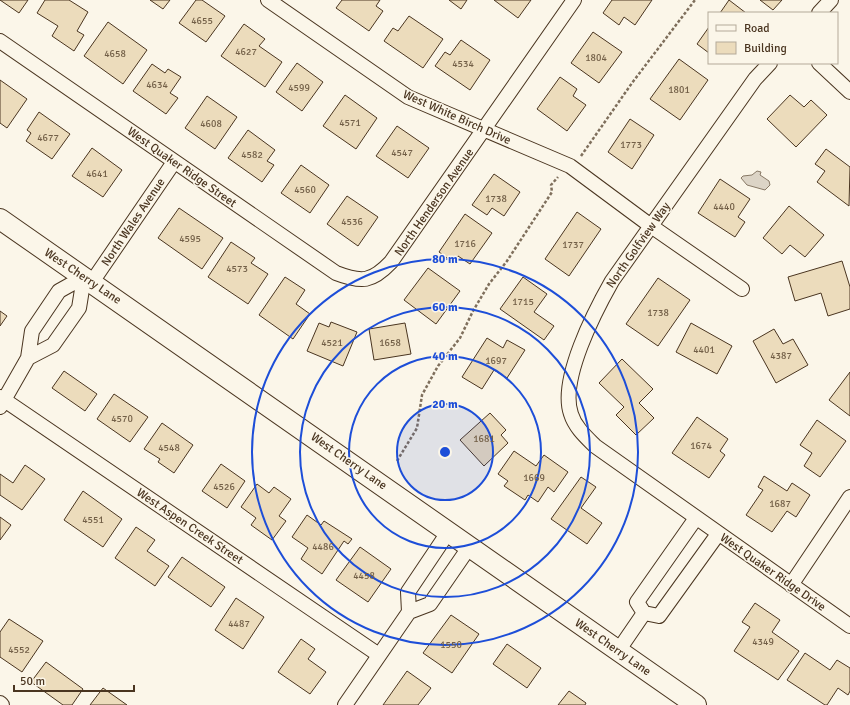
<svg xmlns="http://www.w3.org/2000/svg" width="850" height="705" font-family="Signika,sans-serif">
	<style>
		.water { fill: #dcd4c6; stroke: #887966 }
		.building { fill: #ecdcbc; stroke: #4a3520 }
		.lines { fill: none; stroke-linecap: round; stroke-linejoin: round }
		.street-casing { stroke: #4a3520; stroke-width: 16 }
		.secondary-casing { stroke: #4a3520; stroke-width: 22 }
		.path { stroke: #7f6f5c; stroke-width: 2.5; stroke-dasharray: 3 2; stroke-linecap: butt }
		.street { stroke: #fbf6e9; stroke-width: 14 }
		.secondary { stroke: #fbf6e9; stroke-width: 20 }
		.ring { fill: none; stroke: #1d4ed8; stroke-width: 2 }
		.labels { text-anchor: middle; stroke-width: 3; stroke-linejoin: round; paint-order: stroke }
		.number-label { font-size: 10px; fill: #725f47 }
		.street-label { font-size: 12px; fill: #4a3520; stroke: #fbf6e9 }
		.centre { fill: #1d4ed8; stroke: #fbf6e9; stroke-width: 2 }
		.ring-label { font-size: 12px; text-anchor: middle; font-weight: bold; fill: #1d4ed8; stroke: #fbf6e9; stroke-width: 3; stroke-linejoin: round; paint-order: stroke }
	</style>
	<rect width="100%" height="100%" fill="#fbf6e9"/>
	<path class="water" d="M757 171 761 172 760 175 769 181 770 185 765 190 747 185 741 178 743 176 752 175Z"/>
	<path class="building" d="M0 0H28L19 13Z
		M45 0H69L88 12 77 31 84 35 74 51 52 36 58 26 37 13Z
		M150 0H170L163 9Z
		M196 0H202L225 16 206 42 179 23Z
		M342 0H380L376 6 383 11 369 31 336 8Z
		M449 0H467L461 9Z
		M494 0H531L518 18Z
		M612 0H652L635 25 624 17 619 25 603 13Z
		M729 0 746 13H720Z
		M760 0H782L773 10Z
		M409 16 443 39 423 68 384 41 393 28 398 31Z
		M108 22 147 50 123 84 84 56Z
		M244 24 265 39 259 46 282 62 265 87 221 56Z
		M709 27V53L697 44Z
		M593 32 622 52 599 83 571 63Z
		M461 40 490 60 470 90 435 66 445 52 450 55Z
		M679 59 708 80 680 120 650 99Z
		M297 63 323 82 302 111 276 92Z
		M152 64 165 73 168 69 181 77 170 93 178 98 166 114 133 91Z
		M560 77 577 89 573 96 586 105 567 131 537 109Z
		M0 80 27 99 7 128 0 123Z
		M345 95 377 118 356 149 323 126Z
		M790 95 804 107 811 100 827 115 796 147 767 119Z
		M207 96 237 117 215 149 185 128Z
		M39 112 70 134 52 159 26 141 31 133 27 130Z
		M630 119 654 135 632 169 608 152Z
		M397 126 429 148 408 178 376 156Z
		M248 130 275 150 267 161 274 165 262 182 228 158Z
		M92 148 122 170 103 197 72 176Z
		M826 149 850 167 849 206 817 182 825 171 815 164Z
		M301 165 329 185 310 213 281 193Z
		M494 174 520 192 504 216 492 208 487 215 472 205Z
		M720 179 750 199 738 217 745 222 735 237 698 213Z
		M347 196 378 217 358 246 327 224Z
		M789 206 824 235 805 257 790 245 782 254 763 238Z
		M179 208 223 238 202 269 158 238Z
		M577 212 601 229 569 276 545 259Z
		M465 214 492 233 470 264 458 256 454 263 439 252Z
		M231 242 255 258 251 263 268 274 248 304 208 277Z
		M842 261 850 287V309L828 316 821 293 795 301 788 277Z
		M428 268 460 291 436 324 404 300Z
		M285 277 305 290 296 304 310 314 293 339 259 315Z
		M523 277 547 294 534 312 554 326 544 340 500 309Z
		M658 278 690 300 658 346 626 324Z
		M0 311 7 316 0 326Z
		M331 322 357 332 343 366 307 351 319 323 329 327Z
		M405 323 411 354 374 360 369 329Z
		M691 323 732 346 717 374 676 352Z
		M774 329 783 344 793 339 808 365 776 383 753 341Z
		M487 338 503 348 507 340 525 350 507 378 494 370 482 389 462 377Z
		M622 359 653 389 639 403 654 418 636 435 616 415 624 407 599 383Z
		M64 371 97 394 85 411 52 388Z
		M850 372V416L829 400Z
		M114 394 148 417 130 442 97 419Z
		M490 413 506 430 501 435 508 443 484 466 460 440Z
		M697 417 728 439 720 451 725 455 709 478 672 453Z
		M817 420 846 441 820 477 804 466 812 453 800 445Z
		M162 423 193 445 174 473 158 462 160 459 144 449Z
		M514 451 536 466 544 455 568 472 554 492 548 487 538 502 528 495 525 500 504 486 508 481 498 474Z
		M221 464 245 481 227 508 202 491Z
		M25 465 45 479 22 510 0 495V474L13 483Z
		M764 476 787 491 792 483 810 495 796 517 787 511 772 532 746 515 763 490 758 487Z
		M581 477 596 487 581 508 602 523 587 544 551 519Z
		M257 484 269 493 274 487 291 499 279 516 286 521 272 540 251 525 256 518 241 507Z
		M83 491 122 519 103 547 64 520Z
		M307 515 321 525 324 521 352 539 348 544 344 541 322 574 301 559 308 548 292 537Z
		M0 517 11 525 0 540Z
		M136 527 155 540 147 551 169 566 155 586 115 558Z
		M360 547 391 569 368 602 336 580Z
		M182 557 225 587 211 607 168 577Z
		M236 598 264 617 243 649 215 630Z
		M755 603 780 620 772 632 799 651 778 680 734 651 750 627 742 622Z
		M451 615 479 634 452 673 423 653Z
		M9 619 43 641 22 672 0 657V632Z
		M301 639 315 649 308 659 326 672 310 694 278 672Z
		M507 644 541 668 527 688 493 664Z
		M805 653 830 670 837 660 850 668V691L848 695 838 688 827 705H825L787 680Z
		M46 662 83 689 72 705H63L31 682Z
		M407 671 431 688 418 705H383Z
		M103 688 127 705H90Z
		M569 691 586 703 585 705H558Z"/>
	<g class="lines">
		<g class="street-casing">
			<path id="street" d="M268 0 408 97 570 166 651 226 742 289
				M819 13 831 0
				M0 41 336 273C362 283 372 282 391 262L574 0
				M770 63 755 79 612 281C595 311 559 380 571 414 575 427 585 436 595 446L850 626
				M819 63 850 92
				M92 282 174 162
				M28 358 53 345 79 308 84 277
				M0 397 379 655
				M0 407 28 358 32 331 59 291 84 277
				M696 518 637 602 644 613 659 616 718 534
				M449 531 408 592 409 612 430 604 470 546
				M791 585 850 497
				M618 651 644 613
				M0 703 2 705
				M345 705 409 612"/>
		</g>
		<g class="secondary-casing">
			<path id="secondary" d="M0 219 696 705"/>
		</g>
		<path class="path" d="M581 156 632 83 695 0
			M397 461 417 428 422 395 438 366 460 338 473 311 489 284 507 261 552 192 551 185 558 177"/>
		<use href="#street" class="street"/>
		<use href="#secondary" class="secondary"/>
	</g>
	<circle cx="445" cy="452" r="48" fill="#1d4ed8" fill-opacity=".12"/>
	<g class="ring">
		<circle cx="445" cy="452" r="48"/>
		<circle cx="445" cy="452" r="96"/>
		<circle cx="445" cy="452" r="145"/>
		<circle cx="445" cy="452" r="193"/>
	</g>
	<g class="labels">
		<g class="number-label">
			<text x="202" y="24">4655</text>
			<text x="246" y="55">4627</text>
			<text x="115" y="57">4658</text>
			<text x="596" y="61">1804</text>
			<text x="463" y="67">4534</text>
			<text x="157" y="88">4634</text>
			<text x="299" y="91">4599</text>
			<text x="679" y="93">1801</text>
			<text x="350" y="126">4571</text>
			<text x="211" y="127">4608</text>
			<text x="48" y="141">4677</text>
			<text x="631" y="148">1773</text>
			<text x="402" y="156">4547</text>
			<text x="252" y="158">4582</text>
			<text x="97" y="177">4641</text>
			<text x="305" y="193">4560</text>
			<text x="496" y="202">1738</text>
			<text x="724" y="210">4440</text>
			<text x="352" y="225">4536</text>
			<text x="190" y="242">4595</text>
			<text x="465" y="247">1716</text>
			<text x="573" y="248">1737</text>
			<text x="237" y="272">4573</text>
			<text x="523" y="305">1715</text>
			<text x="658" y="316">1738</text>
			<text x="332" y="346">4521</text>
			<text x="390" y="346">1658</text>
			<text x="704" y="353">4401</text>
			<text x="781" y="359">4387</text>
			<text x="496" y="364">1697</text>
			<text x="122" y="422">4570</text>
			<text x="484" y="442">1681</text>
			<text x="701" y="449">1674</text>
			<text x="169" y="451">4548</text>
			<text x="534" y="481">1669</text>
			<text x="224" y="490">4526</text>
			<text x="780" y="507">1687</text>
			<text x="93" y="523">4551</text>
			<text x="323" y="550">4486</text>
			<text x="364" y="579">4458</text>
			<text x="239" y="627">4487</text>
			<text x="763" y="645">4349</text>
			<text x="451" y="648">1550</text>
			<text x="19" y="653">4552</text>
		</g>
		<g class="street-label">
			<text transform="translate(457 117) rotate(24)" y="4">West White Birch Drive</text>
			<text transform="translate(182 167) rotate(35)" y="4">West Quaker Ridge Street</text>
			<text transform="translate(434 202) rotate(-55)" y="4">North Henderson Avenue</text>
			<text transform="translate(133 222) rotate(-56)" y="4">North Wales Avenue</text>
			<text transform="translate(638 245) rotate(-55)" y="4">North Golfview Way</text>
			<text transform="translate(83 276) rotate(34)" y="4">West Cherry Lane</text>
			<text transform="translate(349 461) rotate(35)" y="4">West Cherry Lane</text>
			<text transform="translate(190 526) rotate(34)" y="4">West Aspen Creek Street</text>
			<text transform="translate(773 572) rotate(35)" y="4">West Quaker Ridge Drive</text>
			<text transform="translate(613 647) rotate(35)" y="4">West Cherry Lane</text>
		</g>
	</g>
	<circle cx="445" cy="452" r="6" class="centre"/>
	<g class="ring-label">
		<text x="445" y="263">80 m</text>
		<text x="445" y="311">60 m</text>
		<text x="445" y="360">40 m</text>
		<text x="445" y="408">20 m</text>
	</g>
	<rect x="708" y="12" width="130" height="52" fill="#fbf6e9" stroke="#b4a999"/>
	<rect x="716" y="25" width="20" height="6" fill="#fbf6e9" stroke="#b4a999"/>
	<text x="744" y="32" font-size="12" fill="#4a3520">Road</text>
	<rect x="716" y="42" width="20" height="12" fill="#ecdcbc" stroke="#b4a999"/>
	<text x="744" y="52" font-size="12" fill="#4a3520">Building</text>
	<path d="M14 685v6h120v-6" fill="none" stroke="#4a3520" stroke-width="2"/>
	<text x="20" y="685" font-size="12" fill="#4a3520" stroke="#fbf6e9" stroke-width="3" paint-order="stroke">50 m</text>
</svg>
